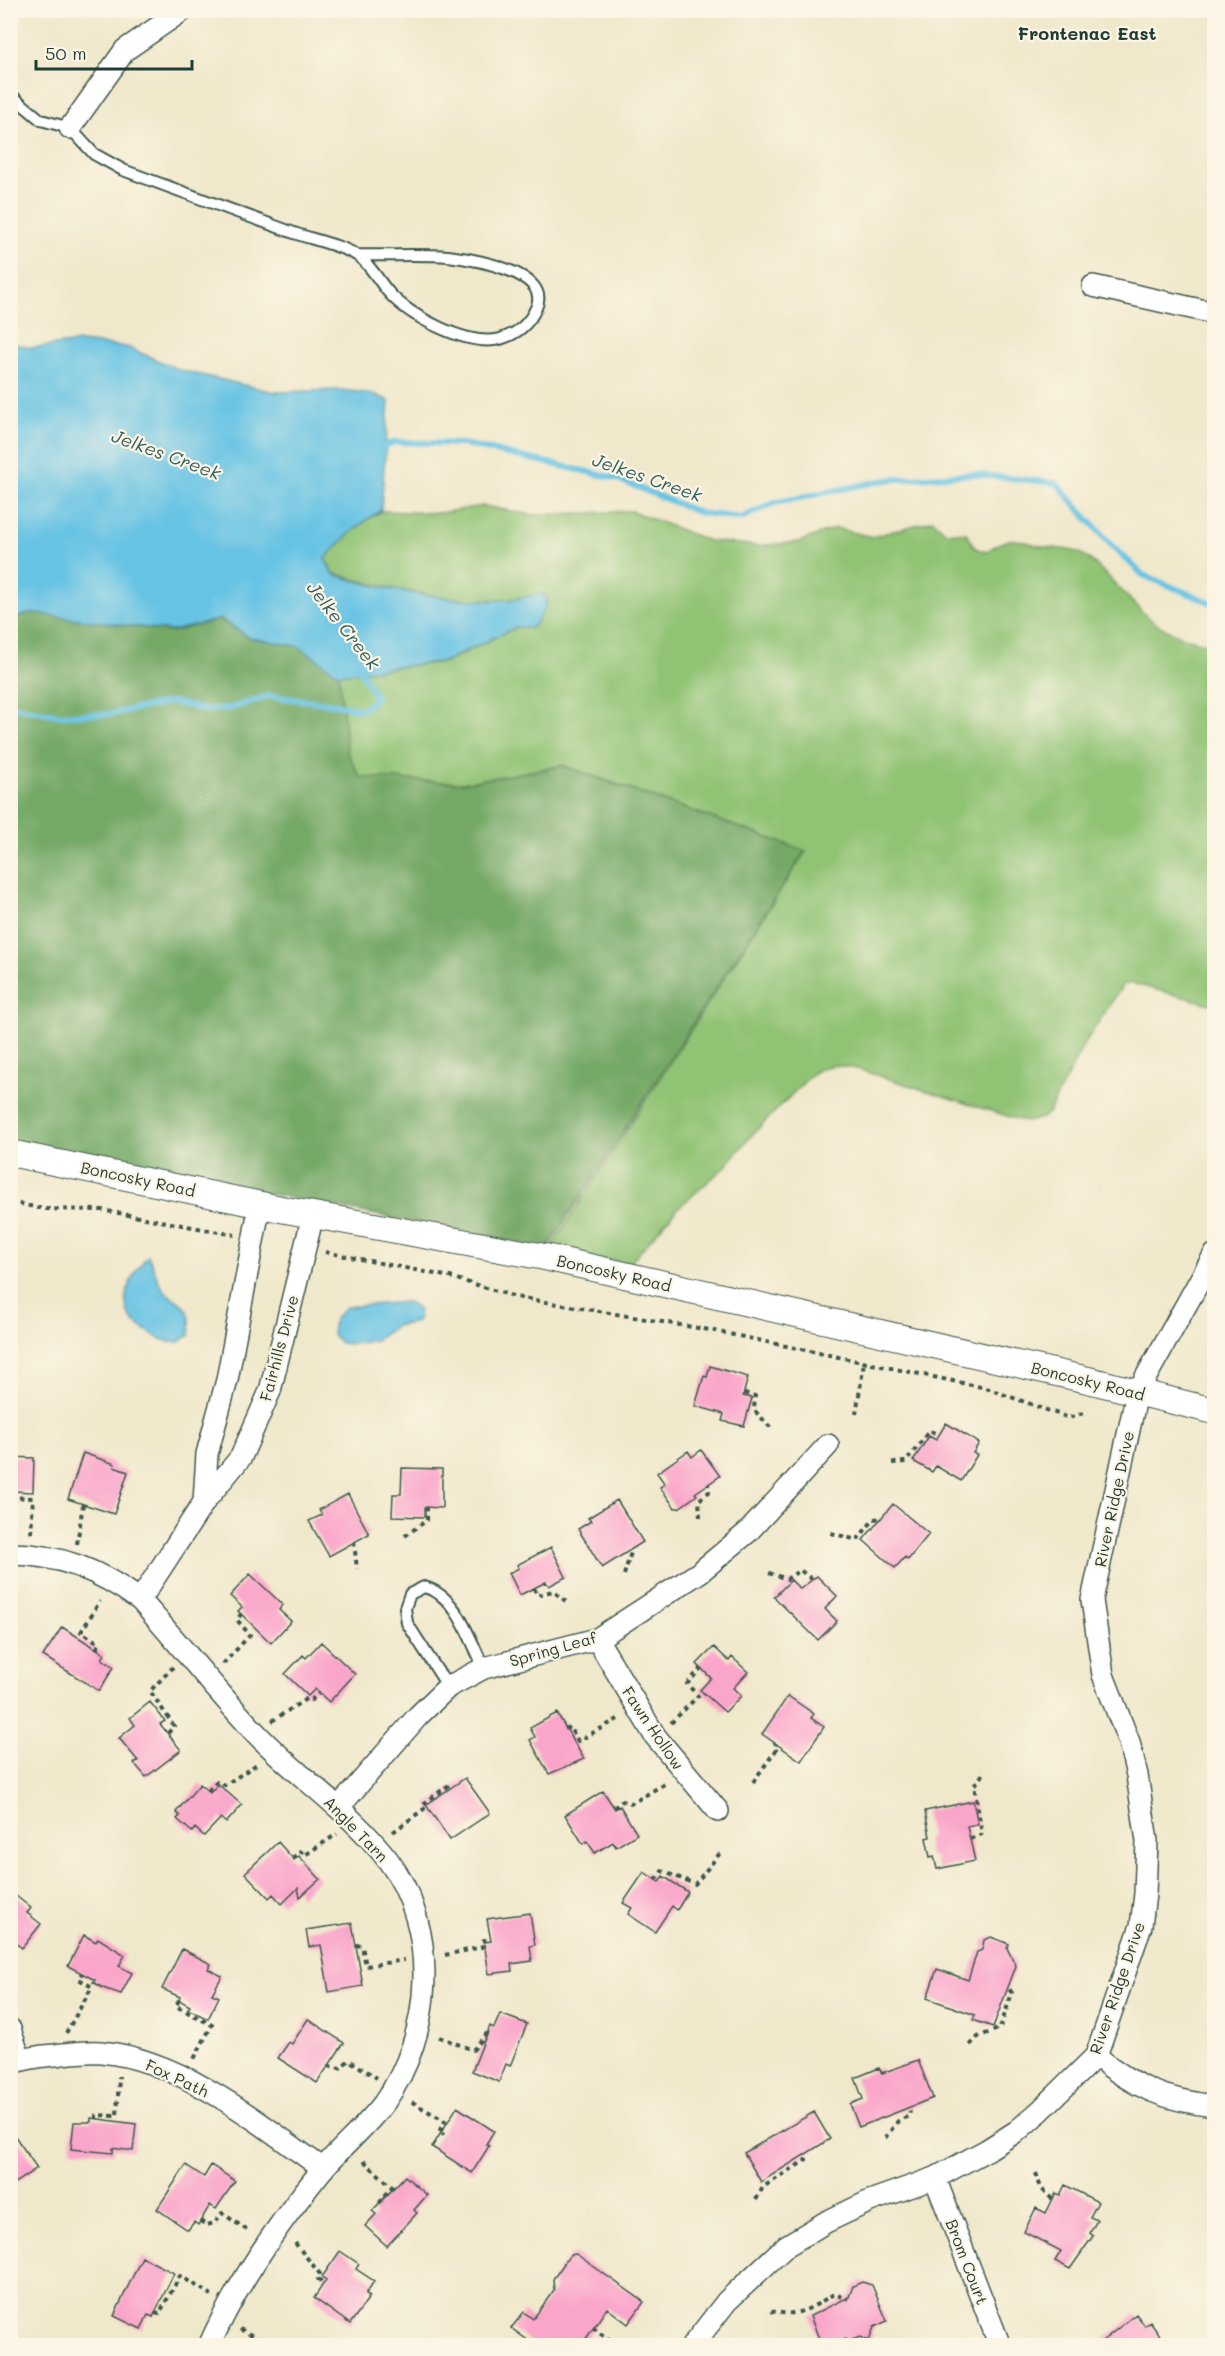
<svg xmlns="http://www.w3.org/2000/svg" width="1225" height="2356" font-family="Mali,sans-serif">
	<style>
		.green { fill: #91c374; stroke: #588054; stroke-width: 1.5 }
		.forest { fill: #74a966; stroke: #4a734d; stroke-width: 1.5 }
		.water { fill: #66c3e4; stroke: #42808c; stroke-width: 1.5 }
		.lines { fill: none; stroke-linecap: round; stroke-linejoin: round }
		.stream { stroke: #66c3e4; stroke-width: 6 }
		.building { fill: #faa5ca }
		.service-casing { stroke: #3e574b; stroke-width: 14 }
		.minor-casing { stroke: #3e574b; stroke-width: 24 }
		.tertiary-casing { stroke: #3e574b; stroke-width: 28 }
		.path { stroke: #3e574b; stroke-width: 4; stroke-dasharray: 4.5 4.5; stroke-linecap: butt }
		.service { stroke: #fff; stroke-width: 10 }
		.minor { stroke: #fff; stroke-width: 21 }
		.tertiary { stroke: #fff; stroke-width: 26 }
		.labels { text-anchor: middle; stroke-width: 4.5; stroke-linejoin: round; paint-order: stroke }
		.street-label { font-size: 16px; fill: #1f3d34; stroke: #fcf5e5 }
		.neighbourhood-label { font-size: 18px; font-weight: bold; fill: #1f3d34; stroke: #fcf5e5 }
		.water-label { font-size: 18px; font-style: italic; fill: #315e60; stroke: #fcf5e5 }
	</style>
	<rect width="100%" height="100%" fill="#fcf5e5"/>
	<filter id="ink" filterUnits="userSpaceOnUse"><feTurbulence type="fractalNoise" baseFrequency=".0167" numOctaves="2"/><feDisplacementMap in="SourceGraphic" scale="12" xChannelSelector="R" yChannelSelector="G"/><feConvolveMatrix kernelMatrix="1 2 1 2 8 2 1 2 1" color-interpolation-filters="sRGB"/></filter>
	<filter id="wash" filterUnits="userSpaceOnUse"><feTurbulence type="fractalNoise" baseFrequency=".008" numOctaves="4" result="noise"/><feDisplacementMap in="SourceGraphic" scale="24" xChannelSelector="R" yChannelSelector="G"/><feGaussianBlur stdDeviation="1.35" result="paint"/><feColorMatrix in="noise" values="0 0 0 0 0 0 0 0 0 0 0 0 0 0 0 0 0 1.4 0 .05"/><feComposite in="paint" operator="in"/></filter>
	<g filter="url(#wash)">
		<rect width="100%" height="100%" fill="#f0e8cb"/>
		<path class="green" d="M483 506 532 515 632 511 709 541 758 546 799 542 836 528 872 537 933 520 946 532 966 533 975 548 986 552C1014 532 1016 541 1045 547 1056 549 1067 548 1077 552 1097 559 1131 604 1151 620 1170 634 1191 641 1214 645V1005L1131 983 1123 985 1084 1044 1049 1112 1042 1118 1026 1122 857 1069C839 1064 827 1063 812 1074L748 1139 726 1166 677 1209 628 1265 550 1249 806 851 563 765 463 783 360 777 347 752 339 674 445 662 516 627 532 628 547 604 546 595 539 593C492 612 382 589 334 573L325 559 340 541 363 522 382 511 440 513Z"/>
		<path class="forest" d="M31 613 171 632 220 620 250 638 298 646 339 674 347 752 360 777 463 783 563 766 805 851 547 1249 11 1142 10 620Z"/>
		<path class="water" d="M80 342 127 347 180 370 274 392 342 390 374 394 389 401 381 510C359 524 342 539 325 559L333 574C381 590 492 612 539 593L546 596C547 609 540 618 531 628L516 627 445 661 339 674 298 646 250 638 221 619 171 631 31 613 11 619V343L31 348Z
			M148 1256C153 1264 155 1274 159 1282 172 1308 193 1293 190 1335L179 1342C168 1344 158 1338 149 1332 143 1328 135 1324 131 1318 117 1299 135 1269 148 1256Z
			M406 1302 412 1304 419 1310 417 1322 396 1326 376 1340 354 1344 340 1343 332 1335 334 1319 346 1307Z"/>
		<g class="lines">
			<path class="stream" d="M380 449 394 442 463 444 615 478 700 513 741 518 774 503 886 480 972 474 1056 483 1112 546 1143 575 1214 604
				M10 706 59 715 110 714 172 702 205 710 232 708 268 696 335 704 362 710 376 698 357 665"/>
		</g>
		<g id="blocks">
			<path class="building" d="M710 1366 748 1377 743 1396 752 1398 744 1426 722 1421 724 1414 695 1406 704 1376 707 1377Z
				M946 1423 979 1443 973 1453 977 1455 961 1481 936 1466 932 1472 913 1461 929 1436 936 1440Z
				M701 1450 720 1476 695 1493 697 1495 679 1508H675L660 1487 665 1484 657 1473 688 1451 692 1457Z
				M83 1453 115 1464 114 1467 128 1472 114 1514 68 1499Z
				M10 1457 34 1458 33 1492 10 1491Z
				M402 1468 442 1469V1508L425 1507V1517L392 1516 393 1494H401Z
				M348 1494 369 1534 329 1556 309 1521 322 1515 319 1510Z
				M617 1500 643 1542 602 1568 578 1529 591 1521 588 1518Z
				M893 1504 929 1534 908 1560 905 1557 895 1568 863 1540Z
				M551 1547 566 1577 549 1586 546 1582 520 1595 509 1573 519 1568 517 1565Z
				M250 1574 283 1605 279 1610 291 1621 271 1643 238 1611 242 1607 230 1596Z
				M817 1576 837 1596 825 1609 837 1621 818 1640 774 1597 791 1580 800 1589Z
				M62 1627 105 1654 102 1659 114 1667 99 1691 43 1656Z
				M321 1642 355 1674 329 1702 315 1689 308 1696 285 1674 303 1655 306 1658Z
				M714 1647 729 1661 732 1657 748 1672 733 1688 741 1696 725 1712 700 1690 711 1678 697 1664Z
				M788 1696 814 1714 811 1718 824 1727 801 1761 762 1734Z
				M150 1702 165 1721 160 1724 181 1750 146 1777 134 1763 138 1761 119 1738 135 1725 130 1718Z
				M557 1713 584 1759 549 1774 530 1740 535 1737 530 1728Z
				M465 1778 490 1813 450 1840 426 1805Z
				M200 1784 210 1793 218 1784 242 1805 226 1823 221 1818 204 1836 195 1828 192 1832 177 1819 180 1816 176 1812Z
				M603 1791 615 1809 620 1806 637 1834 616 1847 613 1842 595 1853 587 1841 583 1844 565 1815Z
				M973 1801 978 1824 967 1826 975 1861 937 1869 934 1856 930 1857 926 1838 930 1837 925 1811Z
				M278 1842 294 1860 299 1856 320 1879 300 1897 298 1888 282 1904 273 1894 269 1898 245 1873Z
				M644 1872 659 1882 663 1876 688 1892 677 1910 672 1906 655 1932 628 1914 632 1908 623 1903Z
				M10 1891 31 1908 27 1913 41 1924 22 1948 10 1939Z
				M530 1913 535 1945 530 1946 532 1961 511 1964 512 1971 489 1974 484 1942 491 1941 487 1919Z
				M352 1923 363 1986 329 1992 321 1945 309 1947 306 1930Z
				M84 1935 96 1942 98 1938 125 1955 119 1966 132 1973 121 1994 103 1988 93 1982 95 1980 68 1966Z
				M991 1937 1009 1944 1007 1948 1016 1966 993 2027 973 2020 975 2015 927 1998 937 1969 968 1980 977 1952 982 1950 984 1940Z
				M182 1949 211 1964 208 1969 222 1976 212 1994 219 1997 208 2019 188 2009 190 2006 179 2000 180 1997 162 1989Z
				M500 2014 527 2024 510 2066 506 2064 499 2082 472 2071 490 2026 494 2028Z
				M308 2019 344 2043 317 2083 278 2058 289 2042 292 2044Z
				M918 2060 933 2098 859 2127 850 2104 863 2099 855 2078 879 2068 882 2073Z
				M457 2107 494 2131 486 2144 489 2146 472 2173 432 2147Z
				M814 2112 830 2139 761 2182 744 2153Z
				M91 2118 136 2124 133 2151 113 2148V2153L71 2149 74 2122H91Z
				M10 2129 37 2168 10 2186Z
				M186 2165 204 2177 211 2165 235 2181 216 2209 210 2205 198 2225 194 2222 188 2230 157 2209Z
				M405 2176 427 2195 414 2210 417 2213 387 2246 365 2226 376 2214 372 2211Z
				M1065 2185 1098 2202 1090 2217 1097 2220 1090 2233 1093 2236 1070 2269 1055 2261 1061 2251 1024 2232 1036 2208 1046 2213 1056 2193 1060 2195Z
				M340 2251 359 2264 356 2269 374 2281 366 2294 370 2296 350 2324 314 2298 326 2280 322 2277Z
				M576 2254 644 2302 628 2324 607 2308 581 2346H536L511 2328 524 2312 533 2319 554 2290 553 2279 570 2255Z
				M142 2257 174 2273 153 2317 148 2315 141 2329 114 2316Z
				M862 2282 872 2285 887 2321 874 2327 869 2341 860 2337 847 2342 846 2339 831 2346H822L810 2316 849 2297 853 2286Z
				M1136 2314 1145 2326 1150 2322 1161 2337 1151 2346H1096Z"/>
		</g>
	</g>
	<g filter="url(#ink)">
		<use href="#blocks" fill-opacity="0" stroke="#3e574b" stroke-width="1.5"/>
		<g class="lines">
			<g class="service-casing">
				<path id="service" d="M10 94 41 120 70 128 94 154 123 170C180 191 237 212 294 233 311 239 344 246 358 256 371 265 379 282 390 294 411 317 468 347 500 339 518 334 529 324 536 308 553 272 472 259 448 256 420 254 386 256 357 255
					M448 1687 407 1623 405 1608 410 1594 424 1587C457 1595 470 1640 484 1668"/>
			</g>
			<g class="minor-casing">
				<path id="minor" d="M70 128 125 50 183 10
					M1093 286 1214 313
					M204 1502 207 1454 227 1380 260 1204
					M10 1554C60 1554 100 1571 140 1600 178 1642 213 1687 252 1729 294 1775 349 1809 388 1860 440 1929 433 2035 384 2103 365 2128 341 2147 321 2171 278 2224 237 2283 209 2346
					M140 1600 204 1502 241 1457 270 1391 313 1215
					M597 1639 655 1736 718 1811
					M339 1807 418 1716 448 1687 484 1668 597 1639 700 1572 748 1532 828 1445
					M10 2029 20 2060
					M1096 2056C1135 2088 1165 2100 1214 2106
					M10 2064C25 2058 40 2056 55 2055 71 2053 86 2051 101 2052 181 2059 261 2124 323 2169
					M935 2178 1000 2346
					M692 2346 727 2301 786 2246 826 2222 870 2201 935 2178 987 2150 1017 2131 1040 2111 1096 2056 1141 1926 1145 1894 1147 1841 1137 1775 1129 1742 1103 1675 1092 1600 1137 1393 1214 1255"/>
			</g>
			<g class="tertiary-casing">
				<path id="tertiary" d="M10 1153 286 1210 545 1257 1088 1380 1214 1411"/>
			</g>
			<path class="path" d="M10 1202 44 1209 102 1210 235 1235
				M325 1252 450 1277 516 1297 710 1330 986 1388 1069 1418 1083 1413
				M744 1393 755 1396 754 1410 771 1428
				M856 1414 864 1363
				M892 1463 906 1462 929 1431 939 1434
				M10 1497 33 1498 31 1535
				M700 1517 699 1500 709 1492 708 1484
				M831 1533 857 1540 874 1519 882 1518
				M405 1536 427 1520V1507
				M354 1542 357 1569
				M77 1544 83 1504
				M769 1573 787 1579 800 1570 813 1580
				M624 1575 632 1549
				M534 1588 537 1595 553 1591 567 1602
				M97 1649 99 1643 81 1632 100 1601
				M223 1664 250 1635 237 1620 241 1614
				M272 1721 306 1699 311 1700 319 1693
				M671 1723 698 1696 687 1684 701 1668
				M565 1729 570 1727 578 1741 618 1719
				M168 1733 174 1726 150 1691 173 1667
				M753 1782 776 1750 774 1747 776 1743
				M208 1791 216 1782 225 1785 257 1764
				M614 1808 621 1801 632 1803 666 1783
				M393 1832 424 1809 422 1805 449 1785 452 1787
				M970 1839 982 1834 974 1785 984 1773
				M293 1858 300 1851 305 1855 337 1834
				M656 1880 662 1871 695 1884 721 1852
				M356 1945 362 1946 366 1966 404 1960
				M445 1955 482 1947 481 1941 490 1939
				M179 2000 176 2006 212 2025 194 2059
				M66 2033 92 1987 79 1979 82 1973
				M439 2037 473 2050 487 2033
				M970 2045 978 2037 1000 2028 1012 1993 1007 1986
				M328 2066 340 2068 349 2060 377 2078
				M412 2102 445 2121 439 2132 444 2135
				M96 2119V2115L117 2116 119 2076
				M885 2138 898 2121 909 2116 910 2111
				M364 2161 392 2187 377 2206
				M1036 2173 1041 2188 1053 2200
				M756 2200 763 2187 806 2160V2155
				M200 2221 207 2225 215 2223 222 2213 250 2232
				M295 2243 320 2274 318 2279 324 2283
				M771 2311C800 2318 810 2308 834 2294L848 2299
				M155 2313 159 2314 180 2276 212 2295
				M593 2328 617 2346
				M240 2329 271 2346"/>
			<use href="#service" class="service"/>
			<use href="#minor" class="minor"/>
			<use href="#tertiary" class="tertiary"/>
		</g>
	</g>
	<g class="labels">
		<g class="street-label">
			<text transform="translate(138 1179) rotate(12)" y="6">Boncosky Road</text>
			<text transform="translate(614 1273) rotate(13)" y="6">Boncosky Road</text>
			<text transform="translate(279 1348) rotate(-75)" y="6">Fairhills Drive</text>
			<text transform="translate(1088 1381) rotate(14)" y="6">Boncosky Road</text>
			<text transform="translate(1114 1499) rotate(-78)" y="6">River Ridge Drive</text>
			<text transform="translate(553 1649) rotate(-16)" y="6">Spring Leaf</text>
			<text transform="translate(653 1728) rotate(56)" y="6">Fawn Hollow</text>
			<text transform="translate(356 1829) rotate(46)" y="6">Angle Tarn</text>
			<text transform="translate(1117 1988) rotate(-71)" y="6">River Ridge Drive</text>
			<text transform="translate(177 2078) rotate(25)" y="6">Fox Path</text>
			<text transform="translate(967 2262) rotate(69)" y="6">Brom Court</text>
		</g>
		<g class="neighbourhood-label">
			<text x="1087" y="40">Frontenac East</text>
		</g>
		<g class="water-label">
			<text transform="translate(166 455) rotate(20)" y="6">Jelkes Creek</text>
			<text transform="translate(647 478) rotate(19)" y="6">Jelkes Creek</text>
			<text transform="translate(343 626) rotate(52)" y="6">Jelke Creek</text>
		</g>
	</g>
	<rect width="1225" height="2356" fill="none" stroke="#fcf5e5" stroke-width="36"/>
	<path d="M36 60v9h156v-9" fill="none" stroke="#1f3d34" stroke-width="3"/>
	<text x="45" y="60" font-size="18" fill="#1f3d34" stroke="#fcf5e5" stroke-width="4.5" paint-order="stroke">50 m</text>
</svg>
